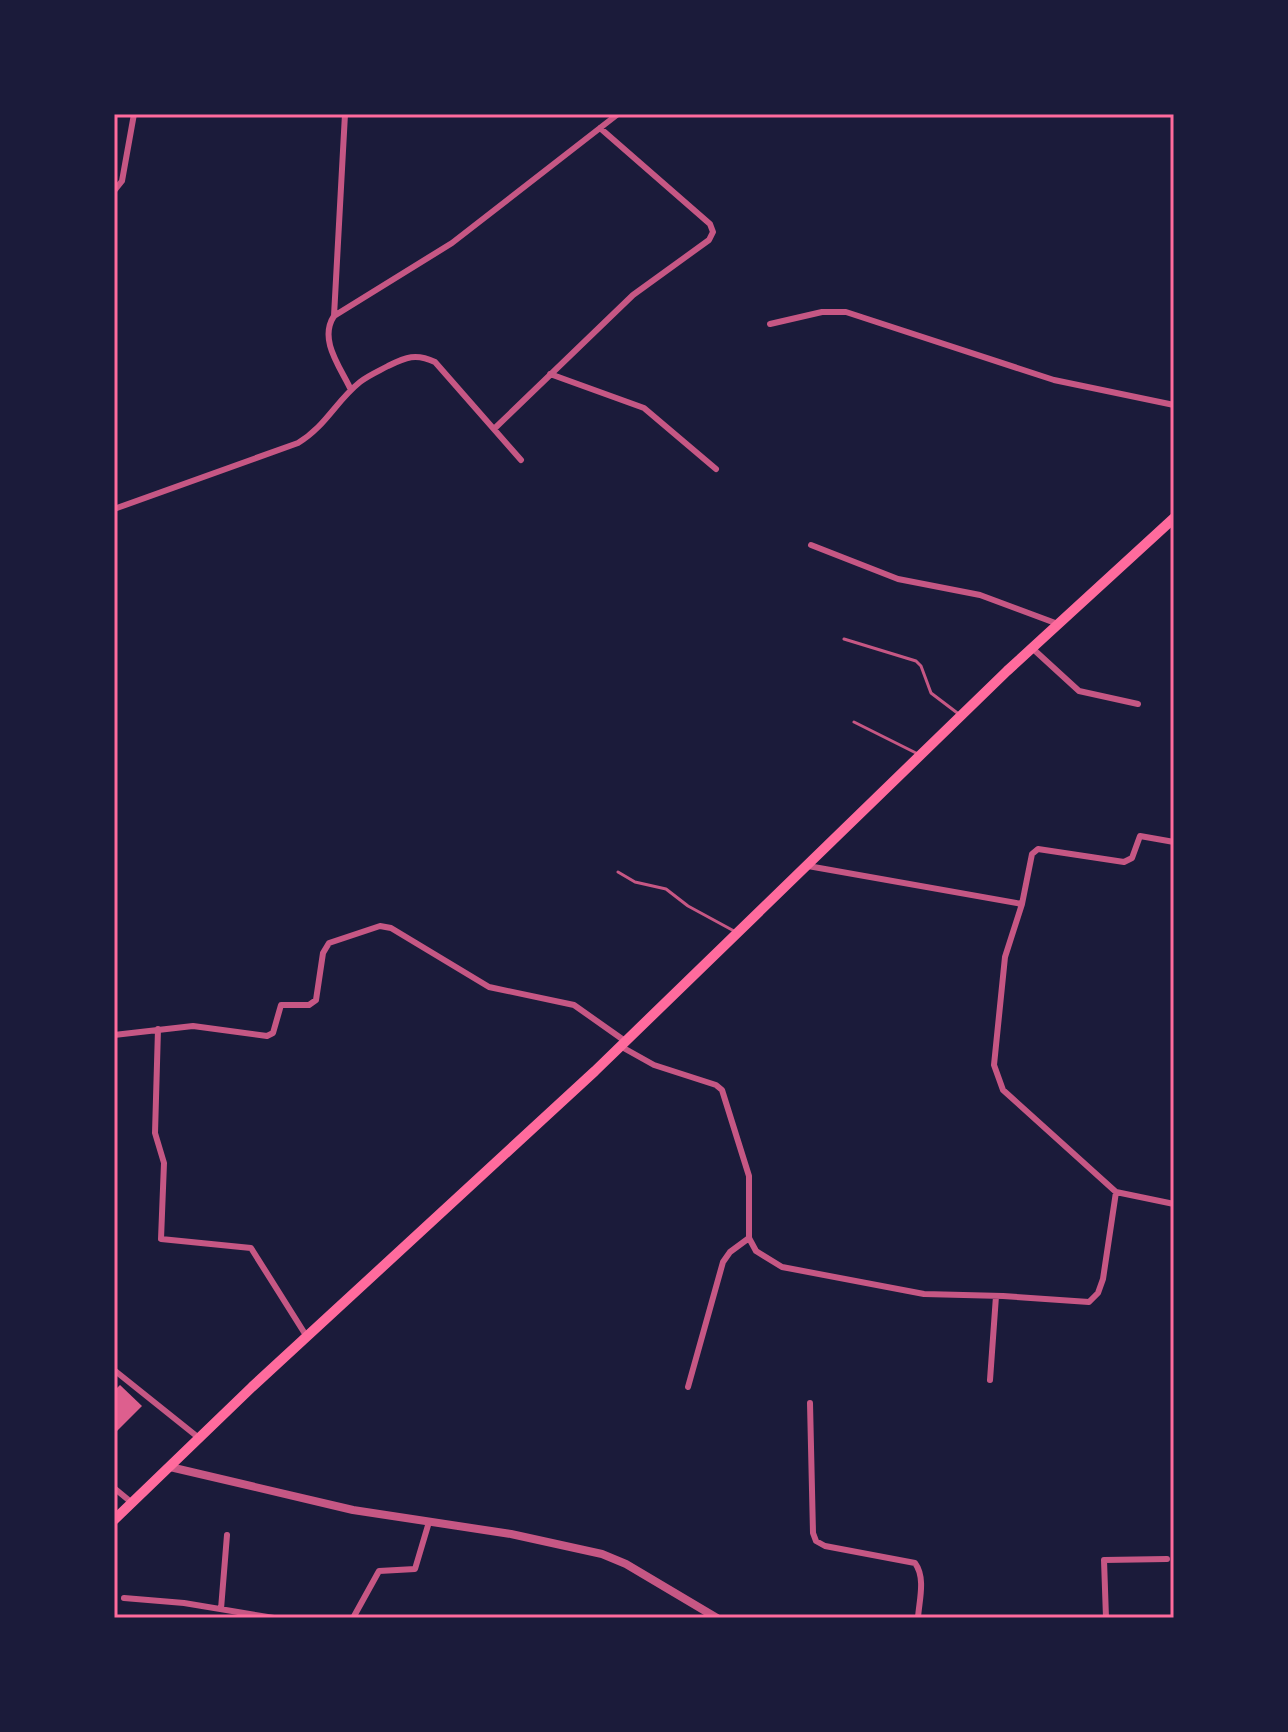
<svg xmlns="http://www.w3.org/2000/svg" width="1288" height="1732" font-family="Helvetica,sans-serif">
	<style>
		.building { fill: #dd5f8e }
		.lines { fill: none; stroke-linecap: round; stroke-linejoin: round }
		.service { stroke: #c65784; stroke-width: 3 }
		.minor { stroke: #c65784; stroke-width: 6 }
		.tertiary { stroke: #c65784; stroke-width: 8 }
		.trunk { stroke: #ff6b9d; stroke-width: 10 }
		.neatline { fill: none; stroke: #ff6b9d; stroke-width: 3 }
	</style>
	<rect width="100%" height="100%" fill="#1b1b3a"/>
	<path class="building" d="M120 1385 142 1406 114 1434V1391Z"/>
	<g class="lines">
		<path class="service" d="M844 639 916 661 921 666 931 693 960 715
			M854 722 918 754
			M618 872 635 882 666 889 688 906 734 931"/>
		<path class="minor" d="M114 191 122 181 134 114
			M334 316 345 114
			M770 324 822 312H846L1054 380 1174 405
			M550 374 644 408 716 469
			M351 390C341 368 318 340 334 316L452 243 618 114
			M494 429 633 295 709 240 713 232 710 224 600 128
			M114 509 298 443C326 426 336 401 360 382 369 375 379 371 388 366 406 357 416 353 435 362L521 460
			M811 545 898 579 980 595 1058 624
			M1032 648 1079 691 1138 704
			M808 866 1022 904 1005 957 994 1065 1003 1090 1116 1192 1174 1204
			M1022 904 1032 854 1038 849 1124 862 1132 858 1140 836 1174 842
			M158 1029 155 1133 164 1163 161 1239 251 1248 307 1337
			M114 1035 193 1026 267 1036 273 1033 281 1005H309L316 1000 323 953 329 943 380 926 391 928 489 987 574 1005 625 1041
			M620 1046 654 1065 716 1085 722 1090 749 1176V1238L756 1251 782 1267 924 1294 1003 1296 1089 1302 1098 1293 1103 1279 1116 1192
			M114 1370 199 1438
			M990 1380 996 1296
			M688 1387 723 1262 730 1252 749 1238
			M810 1403 813 1533 816 1541 825 1546 915 1563C926 1578 919 1601 918 1618
			M114 1488 131 1502
			M124 1598 184 1603 274 1618
			M221 1609 227 1535
			M353 1618 379 1571 415 1569 429 1522
			M1106 1618 1104 1560 1167 1559"/>
		<path class="tertiary" d="M170 1467 353 1510 511 1534 602 1554 626 1564 717 1618"/>
		<path class="trunk" d="M114 1520 252 1387 595 1071 1007 671 1174 518"/>
	</g>
	<rect width="1288" height="1732" fill="none" stroke="#1b1b3a" stroke-width="232"/>
	<rect x="116" y="116" width="1056" height="1500" class="neatline"/>
</svg>
